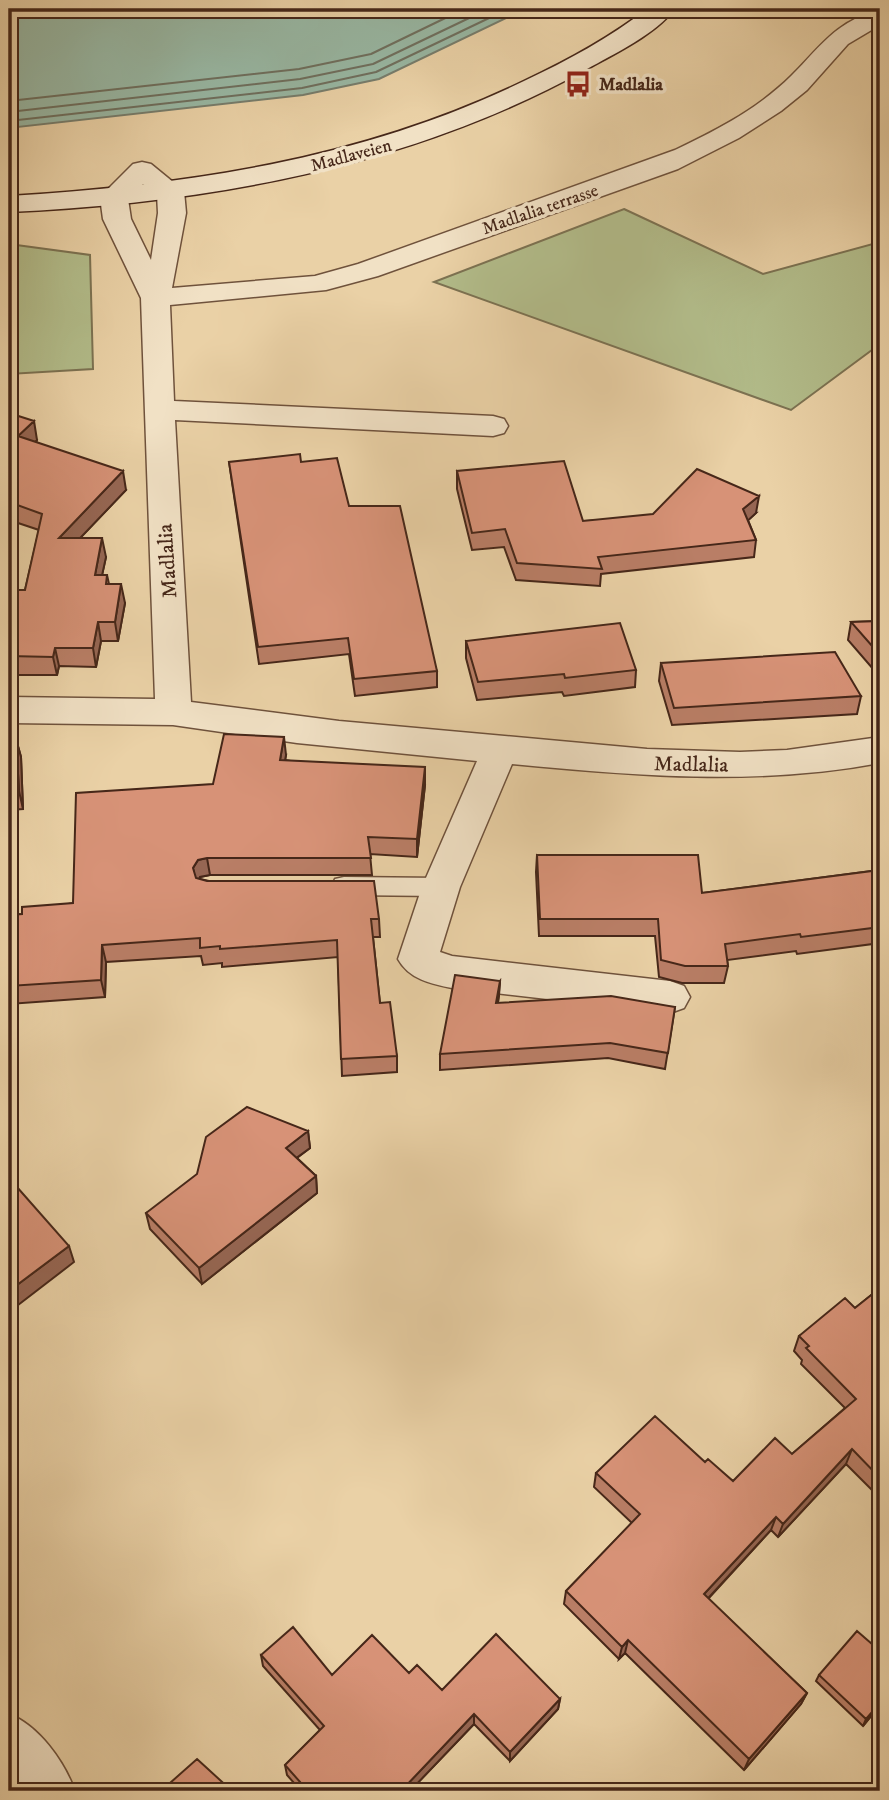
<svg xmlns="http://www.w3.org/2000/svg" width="889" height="1800" font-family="'IM FELL DW Pica',serif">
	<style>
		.green { fill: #b2bc8a; stroke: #7c7252; stroke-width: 2 }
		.water { fill: #98b7a3; stroke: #777d6c; stroke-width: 2 }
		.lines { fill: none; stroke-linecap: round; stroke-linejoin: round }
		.shore { stroke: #6f6f5e; stroke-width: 2 }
		.service-casing { stroke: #6f523c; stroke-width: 3 }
		.minor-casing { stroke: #6f523c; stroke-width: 3 }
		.secondary-casing { stroke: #462719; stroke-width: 3 }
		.service { fill: #f1e1c5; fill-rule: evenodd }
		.minor { fill: #f1e1c5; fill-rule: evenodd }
		.secondary { fill: #f1e1c5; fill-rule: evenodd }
		.wall { fill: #b97e66; stroke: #462719; stroke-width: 2 }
		.shaded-wall { fill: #966653; stroke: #462719; stroke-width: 2 }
		.building { fill: #d79277; stroke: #462719; stroke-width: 2 }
		.labels { text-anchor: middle; stroke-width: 7; stroke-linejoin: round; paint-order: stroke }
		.far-poi-label { font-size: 18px; font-weight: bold; fill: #462719; stroke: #f1e1c5; text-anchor: start }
		.far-street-label { font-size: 18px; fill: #462719; stroke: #f1e1c5 }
		.street-label { font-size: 21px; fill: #462719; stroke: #f1e1c5 }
	</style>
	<rect width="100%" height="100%" fill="#ead1a6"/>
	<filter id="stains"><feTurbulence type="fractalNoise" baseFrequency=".00286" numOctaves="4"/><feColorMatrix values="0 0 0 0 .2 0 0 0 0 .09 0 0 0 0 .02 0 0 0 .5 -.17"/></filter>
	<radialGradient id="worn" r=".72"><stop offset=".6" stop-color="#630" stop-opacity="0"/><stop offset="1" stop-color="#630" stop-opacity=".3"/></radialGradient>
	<path class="green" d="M624 209 763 274 880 242V344L791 410 434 282Z
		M9 244 90 255 93 369 9 374Z"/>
	<path class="water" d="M9 9H525L379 79 303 95 9 128Z"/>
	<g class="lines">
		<path class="shore" d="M9 101 299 69 371 54 464 9
			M9 112 300 79 373 64 488 9
			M9 121 302 88 376 72 508 9"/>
		<g class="service-casing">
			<path id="service" d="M344 877 441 878 450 880 453 887 450 894 441 896 344 895 335 893 332 886 335 879Z"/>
		</g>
		<g class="minor-casing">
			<path id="minor" d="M880 10V25L848 44 807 90 781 111 739 138 678 169 378 276 326 290 170 305 174 401 493 416 504 419 508 426 504 433 493 436 175 420 191 702 339 721 647 749 740 752 787 750 880 737V763C757 786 636 776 512 764L460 887 440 952 452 956 670 981 684 986 690 997 684 1008 670 1013 452 988C431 984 409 979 398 959L422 887 477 761 297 743 173 725 9 723V697L155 699 141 298 103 219 100 197 133 164 142 162 151 164 184 191 186 213 172 288 315 276 358 264 675 150C711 133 748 114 778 88 815 57 829 22 880 10ZM143 184 157 194 158 213 151 260 131 219 128 199Z
				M9 1714C39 1726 64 1761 75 1791H16L9 1782Z"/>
		</g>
		<g class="secondary-casing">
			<path id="secondary" d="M647 9H674C658 33 612 55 587 69 410 167 209 203 9 212V196C187 185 361 160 524 81 567 61 609 38 647 9Z"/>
		</g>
		<use href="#service" class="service"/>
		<use href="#minor" class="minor"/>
		<use href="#secondary" class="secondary"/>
	</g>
	<path class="wall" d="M9 413 37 440 36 442 126 490 80 538 106 557 102 575H107L109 584 125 603 118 641H101L96 667 59 666 57 675H9V590H25L39 530 9 520Z
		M229 462H301L349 506 437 671V687L355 696 349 654 259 664Z
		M457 471 583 521 756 513 748 520 756 540 754 557 601 574 600 586 516 580 504 547 472 550 457 489Z
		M880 621V677L848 640 851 622Z
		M466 641 636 670 635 687 564 696 562 692 477 700 466 658Z
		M661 663 861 696 857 714 672 725 659 681Z
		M16 739 21 757 23 809 9 810V740Z
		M286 755 285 760 425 785 417 857 370 854 372 875H210L200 877V879L379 919 380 937H373L380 1003 397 1056V1072L342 1076 338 957 222 967V963L203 965 201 956 106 962 105 997 9 1004V915L22 914 73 903 213 784Z
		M537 855 702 893 880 870V943L797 954 796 951 727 960 728 966 724 983H682L659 977 655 936H539L536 872Z
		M500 981 498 1003 675 1007 665 1069 608 1058 440 1070V1054Z
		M308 1131 310 1148 297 1158 316 1176 317 1193 202 1284 150 1229 146 1213Z
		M880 1288V1492L877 1495 846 1464 778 1537 771 1530 708 1599 807 1693 801 1704 744 1770 625 1653 619 1659 564 1604 566 1591 632 1523 594 1487 596 1473 705 1462 733 1481 792 1454 845 1408 801 1364 802 1360 794 1351 799 1336 855 1308Z
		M261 1655 332 1675 409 1673 442 1690 560 1699 558 1709 510 1761 474 1724 410 1791H301L287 1775 285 1765 320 1730 263 1666Z
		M819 1675 880 1705 863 1726 816 1681Z"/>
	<path class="shaded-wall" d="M34 421 37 440 22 455 18 436Z
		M123 471 126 490 62 557 59 538Z
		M759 496 756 513 741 527 743 509Z
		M102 538 106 557 98 594 95 575Z
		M121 584 125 603 118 641 115 622Z
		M98 622 101 641 96 667 93 648Z
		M55 648 59 666 57 675 53 657Z
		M284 737 286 755 282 778 280 760Z
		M16 739 21 757 23 809 19 791Z
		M425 767V785L417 857V839Z
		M207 858 210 875 200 877 196 886 193 868 198 860Z
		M102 945 106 962 105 997 101 980Z
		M500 981 499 996 495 1019 496 1003Z
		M308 1131 310 1148 288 1164 286 1148Z
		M316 1176 317 1193 202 1284 199 1268Z
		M69 1246 74 1262 9 1312V1291Z
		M852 1449 846 1464 778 1537 783 1524Z
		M776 1517 771 1530 700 1607 704 1594Z
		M628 1640 625 1653 619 1659 622 1647Z
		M807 1693 801 1704 744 1770 749 1759Z
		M560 1699 558 1709 510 1761V1752Z
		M880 1703V1705L863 1726 866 1719Z
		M474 1714V1724L410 1791H401Z"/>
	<path class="building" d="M9 413 34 421 18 436 123 471 59 538H102L95 575H107L106 584H121L115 622H98L93 648H55L53 657 9 656V590H25L42 514 9 502Z
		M300 454 301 462 337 458 349 506H400L437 671 354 679 348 638 258 647 229 462Z
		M564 461 583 521 653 514 697 469 759 496 743 509 756 540 598 557 602 569 517 563 505 529 472 533 457 471Z
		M880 621V655L851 622Z
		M620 623 636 670 565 678 564 674 478 682 466 641Z
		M835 652 861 696 674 708 661 663Z
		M224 734 284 737 280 760 425 767 417 839 368 837 371 858H207L198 860 193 868 196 878 207 881H374L379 919H371L380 1003 390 1002 397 1056 341 1059 337 940 220 949V946L200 948V938L102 945 101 980 9 986V915L22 914V907L73 903 76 793 213 784Z
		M16 739 19 791 9 793V740Z
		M537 855H698L702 893 880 870V927L801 937 800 934 725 944 728 966H685L661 960 658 919H540Z
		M455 975 500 981 496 1003 611 996 675 1007 668 1053 610 1043 440 1054Z
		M247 1107 308 1131 286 1148 316 1176 199 1268 146 1213 197 1174 206 1137Z
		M9 1178 69 1246 9 1291Z
		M880 1288V1478L852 1449 783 1524 776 1517 704 1594 807 1693 749 1759 628 1640 622 1647 566 1591 640 1514 596 1473 655 1416 705 1462 708 1459 733 1481 775 1438 792 1454 856 1399 806 1348 809 1346 799 1336 845 1298 855 1308Z
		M293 1627 332 1675 372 1635 409 1673 417 1665 442 1690 496 1634 560 1699 510 1752 474 1714 401 1791H308L285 1765 324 1726 261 1655Z
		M857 1631 880 1651V1703L866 1719 819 1675Z
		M197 1759 232 1791H161Z"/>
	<defs>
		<g id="bus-bare" transform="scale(2.1)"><path d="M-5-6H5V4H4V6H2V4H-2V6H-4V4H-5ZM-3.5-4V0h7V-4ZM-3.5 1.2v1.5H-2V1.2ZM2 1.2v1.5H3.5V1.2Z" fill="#8f2418" stroke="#f1e1c5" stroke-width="2.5" paint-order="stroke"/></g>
	</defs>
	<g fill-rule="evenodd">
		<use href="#bus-bare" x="578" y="84"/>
	</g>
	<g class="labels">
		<g class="far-poi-label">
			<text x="599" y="90">Madlalia</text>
		</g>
		<g class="far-street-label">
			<text transform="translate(351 155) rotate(-15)" y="6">Madlaveien</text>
			<text transform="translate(540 209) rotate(-19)" y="6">Madlalia terrasse</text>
		</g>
		<g class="street-label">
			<text transform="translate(167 561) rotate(-94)" y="7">Madlalia</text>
			<text transform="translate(691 764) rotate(1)" y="7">Madlalia</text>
		</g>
	</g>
	<rect width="889" height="1800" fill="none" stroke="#ead1a6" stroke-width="35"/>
	<rect x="10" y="10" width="868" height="1779" fill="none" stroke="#462719" stroke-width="3.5"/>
	<rect x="18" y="18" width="854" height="1765" fill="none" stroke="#462719" stroke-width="2"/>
	<rect width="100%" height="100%" filter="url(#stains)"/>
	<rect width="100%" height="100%" fill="url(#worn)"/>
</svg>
